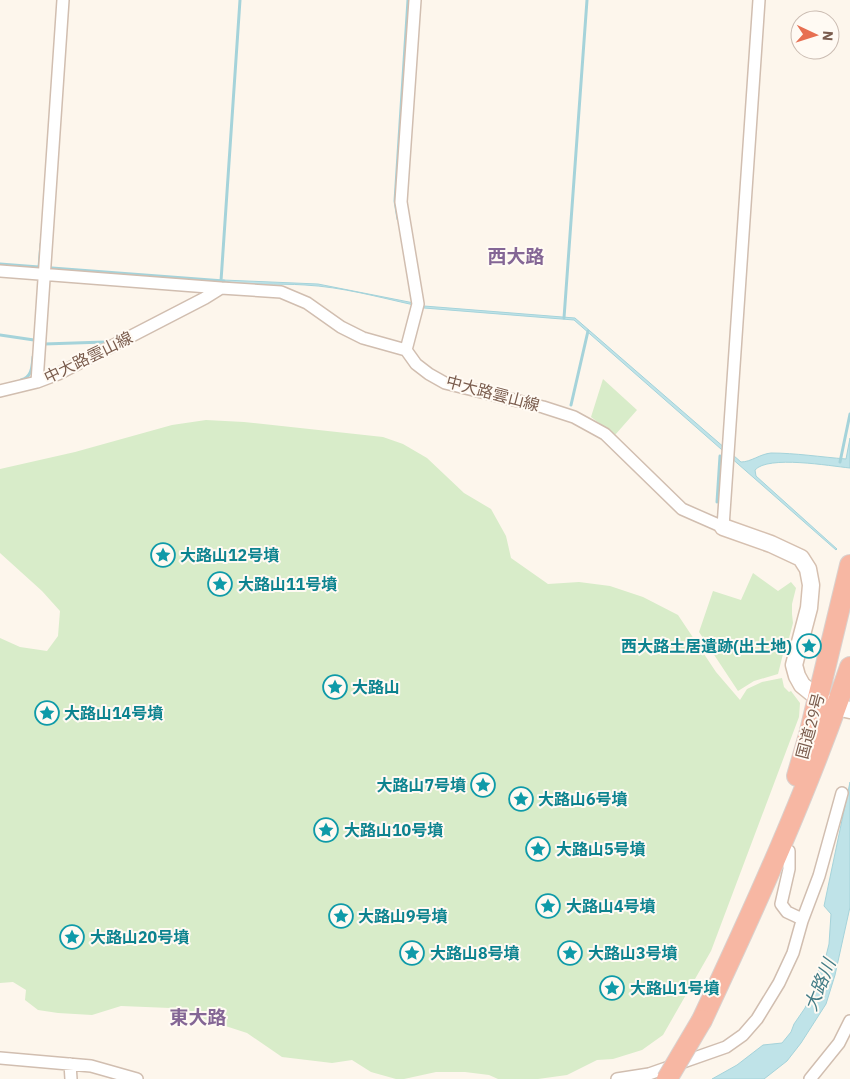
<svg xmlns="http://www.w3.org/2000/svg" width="850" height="1079" font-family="'IBM Plex Sans','Noto Sans JP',sans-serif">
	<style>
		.green { fill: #d8ecc9 }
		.water { fill: #bfe3e8; stroke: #a5d3da }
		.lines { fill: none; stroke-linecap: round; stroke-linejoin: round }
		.stream { stroke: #a5d3da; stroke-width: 3 }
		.street-casing { stroke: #d1beb0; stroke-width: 14 }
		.secondary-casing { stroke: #d6c0b0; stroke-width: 19 }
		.highway-casing { stroke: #dad1cd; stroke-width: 22 }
		.street { stroke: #fff; stroke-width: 11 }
		.secondary { stroke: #fff; stroke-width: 16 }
		.highway { stroke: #f7b7a3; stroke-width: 20 }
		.highway-bridge-casing { stroke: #dad1cd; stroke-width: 22; stroke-linecap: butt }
		.highway-bridge { stroke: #f7b7a3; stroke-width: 20 }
		.labels { text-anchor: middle; stroke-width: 4; stroke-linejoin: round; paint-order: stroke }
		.street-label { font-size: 16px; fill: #7a5c4d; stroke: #fffaf3 }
		.culture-label { font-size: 16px; font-weight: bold; fill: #0d838f; stroke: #fffaf3; text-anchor: start }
		.water-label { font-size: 18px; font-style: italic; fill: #437c86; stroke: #fffaf3 }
		.quarter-label { font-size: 19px; font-weight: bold; fill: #846695; stroke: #fffaf3 }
	</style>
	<rect width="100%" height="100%" fill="#fdf6ec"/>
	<path class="green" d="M603 379 637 410 615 435 591 417Z
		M206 420 244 422 383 437 403 444 427 458 464 493 491 509 506 536 511 558 548 584 579 582 610 586 643 597 678 615 716 672 740 700 747 689 762 682 782 678 784 687 789 692 791 691 800 703 799 717 711 951 663 1035 642 1050 613 1059 597 1060 567 1075 538 1079H498L489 1075 465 1072H436L404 1079H396L371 1072 352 1060 332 1063 282 1057 247 1033 170 1008 121 1006 92 1015 58 1013 38 1010 25 1000 26 990 13 982 0 983V638L20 647 47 651 58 636 60 611 42 591 0 553V469L75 452 172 425Z
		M753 573 778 591 791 582 796 588 792 604V614L793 623 787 646 784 650 778 674 754 681 738 691 699 632 713 591 741 600Z"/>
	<path class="water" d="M223 280 318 284 414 303V305C378 297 342 287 305 285 277 283 248 286 221 281Z
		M424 306 575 318 741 462C751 462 760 454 771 453 795 453 821 457 846 459L850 438V468C830 466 768 455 755 470L756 476 837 549 836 550 574 320 424 308Z
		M850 782V907L835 975 826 1004 801 1043 787 1061 764 1079H712L737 1065 763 1045 782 1043 791 1032 794 1024 805 1008 814 988 818 971 824 964 829 944 831 914 824 906Z"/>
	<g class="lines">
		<path class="stream" d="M398 219 395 201 408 0
			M0 264 39 267 41 244
			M52 268 224 281
			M221 281 240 0
			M564 318 587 0
			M0 335 34 340
			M44 344 105 342
			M21 380C32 377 32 367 33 357
			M571 405 588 331
			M840 462 850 414
			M717 502 720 456"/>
		<g class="street-casing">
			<path id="street" d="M0 271 221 288
				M406 350 418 304 401 202 415 0
				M37 382 63 0
				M0 391 37 382 58 374 205 298 221 288 281 292 307 303 341 327 363 338 406 350 416 364 429 374 445 383 543 407 574 417 605 434 682 509 723 527 759 0
				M789 851V869L781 904 787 912 802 919
				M0 1058 91 1066 137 1079
				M70 1064 71 1079
				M617 1079 649 1074 726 1047 743 1035 757 1019 779 983 793 953 802 921 819 876 842 793
				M810 1079 839 1043 850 1021"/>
		</g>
		<g class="secondary-casing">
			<path id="secondary" d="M723 527 771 544 801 558 808 569 811 585 809 608 794 665 797 676 802 685 818 698 836 707 850 710"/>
		</g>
		<g class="highway-casing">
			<path id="highway" d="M797 776 809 735 850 565
				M702 1020C756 905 809 788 850 667"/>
		</g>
		<use href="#street" class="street"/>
		<use href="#secondary" class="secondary"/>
		<use href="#highway" class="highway"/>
		<g class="highway-bridge-casing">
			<path id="highway-bridge" d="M667 1079 702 1020"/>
		</g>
		<use href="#highway-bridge" class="highway-bridge"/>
	</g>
	<defs>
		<g id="sight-ring" transform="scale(1.25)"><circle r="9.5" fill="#fffaf3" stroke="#0f9aa8" stroke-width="1.5"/><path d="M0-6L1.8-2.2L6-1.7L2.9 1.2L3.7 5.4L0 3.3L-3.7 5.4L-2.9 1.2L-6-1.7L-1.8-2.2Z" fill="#0f9aa8"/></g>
	</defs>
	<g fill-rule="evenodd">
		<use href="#sight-ring" x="163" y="555"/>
		<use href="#sight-ring" x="220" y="584"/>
		<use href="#sight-ring" x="809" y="646"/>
		<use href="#sight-ring" x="335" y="687"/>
		<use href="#sight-ring" x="47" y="713"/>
		<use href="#sight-ring" x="483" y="785"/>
		<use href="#sight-ring" x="521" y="799"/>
		<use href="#sight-ring" x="326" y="830"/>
		<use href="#sight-ring" x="538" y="849"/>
		<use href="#sight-ring" x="548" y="906"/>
		<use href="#sight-ring" x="341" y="916"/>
		<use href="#sight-ring" x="72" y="937"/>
		<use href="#sight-ring" x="412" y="953"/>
		<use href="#sight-ring" x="570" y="953"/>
		<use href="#sight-ring" x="612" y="988"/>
	</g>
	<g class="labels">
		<g class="street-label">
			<text transform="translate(88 357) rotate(-26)" y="6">中大路雲山線</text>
			<text transform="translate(493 393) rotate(15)" y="6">中大路雲山線</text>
			<text transform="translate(810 726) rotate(-75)" y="6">国道29号</text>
		</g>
		<g class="culture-label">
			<text x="180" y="561">大路山12号墳</text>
			<text x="238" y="590">大路山11号墳</text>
			<text x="792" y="652" text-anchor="end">西大路土居遺跡(出土地)</text>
			<text x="352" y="693">大路山</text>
			<text x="64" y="719">大路山14号墳</text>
			<text x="466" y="791" text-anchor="end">大路山7号墳</text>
			<text x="538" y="805">大路山6号墳</text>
			<text x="344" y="836">大路山10号墳</text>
			<text x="556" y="855">大路山5号墳</text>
			<text x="566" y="912">大路山4号墳</text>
			<text x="358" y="922">大路山9号墳</text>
			<text x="90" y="943">大路山20号墳</text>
			<text x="430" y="959">大路山8号墳</text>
			<text x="588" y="959">大路山3号墳</text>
			<text x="630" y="994">大路山1号墳</text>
		</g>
		<g class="water-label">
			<text transform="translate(820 985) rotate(-68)" y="6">大路川</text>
		</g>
		<g class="quarter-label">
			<text x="516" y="263">西大路</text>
			<text x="198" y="1024">東大路</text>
		</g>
	</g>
	<g transform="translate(815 35) rotate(94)"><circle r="24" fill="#fffaf3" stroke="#cabbb1"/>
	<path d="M0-4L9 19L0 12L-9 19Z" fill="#e76f51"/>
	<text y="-8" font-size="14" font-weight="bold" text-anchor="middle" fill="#7a5c4d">N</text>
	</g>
</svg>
